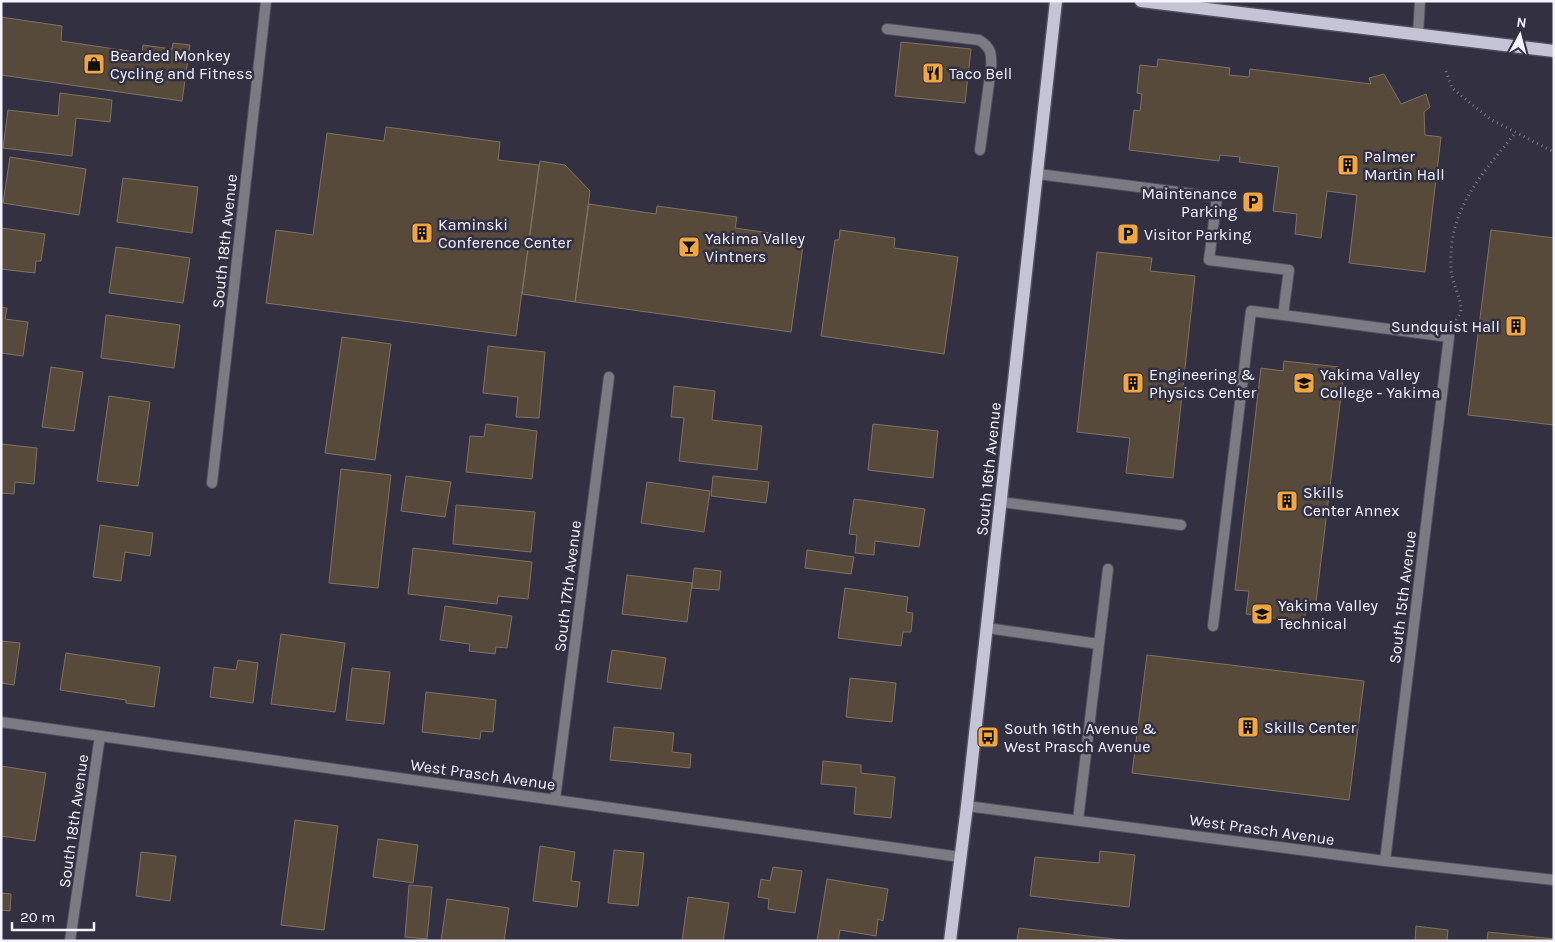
<svg xmlns="http://www.w3.org/2000/svg" width="1555" height="942" font-family="Karla,sans-serif">
	<style>
		.building { fill: #574a3b; stroke: #817362 }
		.lines { fill: none; stroke-linecap: round; stroke-linejoin: round }
		.lane-casing { stroke: #514f5f; stroke-width: 12 }
		.street-casing { stroke: #514f5f; stroke-width: 12 }
		.primary-casing { stroke: #514f5f; stroke-width: 15 }
		.path { stroke: #7a7888; stroke-width: 3; stroke-dasharray: 1 4; stroke-linecap: butt }
		.lane { stroke: #7c7b84; stroke-width: 10 }
		.street { stroke: #7c7b84; stroke-width: 10 }
		.primary { stroke: #c5c3d6; stroke-width: 12 }
		.labels { text-anchor: middle; stroke-width: 5; stroke-linejoin: round; paint-order: stroke }
		.poi-label { font-size: 16px; fill: #f4f3ff; stroke: #323041; text-anchor: start }
		.street-label { font-size: 16px; fill: #f4f3ff; stroke: #323041 }
	</style>
	<rect width="100%" height="100%" fill="#323041"/>
	<path class="building" d="M1 17 62 26 61 41 142 53 143 45 172 49 173 43 190 45 182 101 1 75Z
		M901 42 971 49 965 103 895 96Z
		M1158 59 1230 68 1229 75 1249 77 1250 69 1371 84 1369 78 1384 74 1401 104 1426 94 1430 107 1424 112 1425 135 1441 137 1425 272 1349 263 1357 195 1327 191 1321 238 1295 234 1297 214 1273 211 1279 167 1239 162 1240 157 1220 155 1219 161 1129 150 1134 110 1140 111 1142 94 1137 93 1140 65 1157 67Z
		M60 93 112 100 110 122 76 118 72 156 3 148 8 110 58 116Z
		M386 127 500 142 498 160 539 165 516 336 266 303 276 230 313 235 327 133 384 141Z
		M10 157 86 169 79 215 3 203Z
		M540 161 565 165 590 191 575 302 522 294Z
		M123 178 198 187 192 233 117 222Z
		M589 204 656 214 657 206 737 217 735 228 804 238 791 332 575 302Z
		M1 228 45 234 41 261H36L35 273 1 269Z
		M840 230 895 238 894 248 958 257 944 354 821 336 835 240H839Z
		M1491 230 1554 238V425L1468 415Z
		M116 247 190 258 183 303 109 293Z
		M1097 252 1152 258 1150 271 1195 276 1173 478 1126 473 1130 438 1077 432Z
		M1 307 7 308 5 319 28 322 23 356 1 353Z
		M106 315 180 325 174 368 101 358Z
		M342 337 391 344 375 460 325 453Z
		M488 346 545 352 539 418 516 417 518 397 483 393Z
		M1284 361 1339 367 1337 379H1343L1316 602 1307 601 1304 622 1246 614 1249 591 1235 590 1261 368 1283 371Z
		M51 367 83 372 74 431 42 427Z
		M674 386 715 391 712 420 762 426 757 470 679 461 684 418 671 417Z
		M109 396 150 402 138 486 97 481Z
		M486 424 537 431 532 479 466 472 470 436 484 437Z
		M873 424 938 431 933 478 868 470Z
		M1 444 37 448 34 484 15 482 14 494 1 493Z
		M341 469 391 475 378 588 329 583Z
		M406 476 451 482 445 517 401 511Z
		M713 476 769 482 766 503 711 496Z
		M647 482 710 491 704 532 641 523Z
		M854 499 925 509 919 547 875 541 874 555 855 553 857 535 849 534Z
		M456 505 535 512 531 552 453 544Z
		M100 525 153 533 150 556 125 552 121 581 93 577Z
		M413 548 532 562 528 599 498 596 497 604 408 594Z
		M807 550 854 557 851 574 805 568Z
		M694 568 721 571 719 590 692 588Z
		M627 575 692 583 687 622 622 614Z
		M845 588 908 597 906 612 913 613 911 632H903L901 646 838 638Z
		M445 606 512 616 507 648 496 647 495 654 469 651 470 644 440 640Z
		M281 634 345 643 335 712 271 704Z
		M1 641 20 643 14 685 1 683Z
		M612 650 666 658 661 689 607 682Z
		M66 653 160 667 154 707 126 703V700L60 690Z
		M1147 655 1364 681 1349 800 1132 773Z
		M238 660 258 663 253 703 210 697 214 667 236 670Z
		M352 668 390 672 384 724 346 720Z
		M850 678 896 683 892 722 846 717Z
		M426 692 496 700 493 732 481 731 480 739 422 732Z
		M614 727 674 733 672 752 691 754 690 768 610 760Z
		M823 761 861 765V773L895 777 891 818 854 814 856 787 821 784Z
		M1 766 46 773 35 841 1 836Z
		M295 820 338 826 324 930 281 925Z
		M378 839 418 845 413 883 373 877Z
		M540 846 575 852 571 881 580 882 577 907 533 901Z
		M614 850 644 853 638 906 608 903Z
		M1100 851 1135 855 1129 907 1030 896 1035 857 1099 863Z
		M141 852 176 856 170 901 136 896Z
		M773 867 802 871 795 913 768 909 769 899 758 897 761 879 770 881Z
		M827 879 888 889 883 921 878 919 876 936 840 930 838 941H817Z
		M409 885 432 887 427 939 405 937Z
		M1 893 11 894 10 911 1 910Z
		M688 897 729 903 723 941H682Z
		M447 899 509 908 504 941H441Z
		M1416 926 1448 930 1447 941H1415Z
		M1019 928 1131 941H1017Z
		M1488 932 1554 939V941H1487Z"/>
	<g class="lines">
		<g class="lane-casing">
			<path id="lane" d="M887 29 979 40C991 47 992 54 991 68L980 150
				M1418 35 1420 1
				M1038 174 1217 197 1209 260 1289 270 1283 315 1449 337
				M1001 502 1181 525
				M1213 626 1251 311 1283 315
				M987 628 1099 644
				M1078 820 1108 569"/>
		</g>
		<g class="street-casing">
			<path id="street" d="M212 483 266 1
				M1 722 960 857
				M555 799 609 377
				M967 806 1385 861 1554 880
				M1385 861 1449 337
				M70 941 100 736"/>
		</g>
		<g class="primary-casing">
			<path id="primary" d="M1141 1 1554 51
				M950 941 967 806 1056 1"/>
		</g>
		<path class="path" d="M1446 71 1452 88 1490 119 1554 152
			M1456 320C1458 317 1461 312 1461 309 1461 298 1451 281 1451 268 1448 208 1481 176 1516 132"/>
		<use href="#lane" class="lane"/>
		<use href="#street" class="street"/>
		<use href="#primary" class="primary"/>
	</g>
	<defs>
		<g id="shop-square" transform="scale(1.125)"><rect x="-9" y="-9" width="18" height="18" rx="4" fill="#f1a63f" stroke="#323041"/><path d="M-5-2.5h2.3a2.7 3.5 0 0 1 5.4 0H5L5.5 6h-11ZM-1.5-2.5h3a1.5 2.3 0 0 0-3 0Z" fill="#111"/></g>
		<g id="restaurant-square" transform="scale(1.125)"><rect x="-9" y="-9" width="18" height="18" rx="4" fill="#f1a63f" stroke="#323041"/><path d="M-5-6h1v4h1v-4h1v4h1v-4h1v5L-1.5 .5V6h-2V.5L-5-1ZM5-6V6H3V1.5H1.5Q1.5-4 5-6Z" fill="#111"/></g>
		<g id="building-square" transform="scale(1.125)"><rect x="-9" y="-9" width="18" height="18" rx="4" fill="#f1a63f" stroke="#323041"/><path d="M-4-6H4V6H1V3H-1V6H-4ZM-2.5-4.3h1.7v1.8h-1.7ZM.8-4.3h1.7v1.8H.8ZM-2.5-1h1.7V.8h-1.7ZM.8-1h1.7V.8H.8Z" fill="#111"/></g>
		<g id="parking-square" transform="scale(1.125)"><rect x="-9" y="-9" width="18" height="18" rx="4" fill="#f1a63f" stroke="#323041"/><path d="M-3.5-5.5H1a3.5 3.5 0 0 1 0 7H-1V5.5H-3.5ZM-1-3.4V-.6H.8a1.4 1.4 0 0 0 0-2.8Z" fill="#111"/></g>
		<g id="bar-square" transform="scale(1.125)"><rect x="-9" y="-9" width="18" height="18" rx="4" fill="#f1a63f" stroke="#323041"/><path d="M-6-5H6L.8 .8V4.5H3.5V6h-7V4.5H-.8V.8Z" fill="#111"/></g>
		<g id="university-square" transform="scale(1.125)"><rect x="-9" y="-9" width="18" height="18" rx="4" fill="#f1a63f" stroke="#323041"/><path d="M0-5L7-2L0 1L-7-2ZM-4 1L0 2.5L4 1V4Q0 6-4 4Z" fill="#111"/></g>
		<g id="school-square" transform="scale(1.125)"><rect x="-9" y="-9" width="18" height="18" rx="4" fill="#f1a63f" stroke="#323041"/><path d="M0-5L7-2L0 1L-7-2ZM-4 1L0 2.5L4 1V4Q0 6-4 4Z" fill="#111"/></g>
		<g id="bus-square" transform="scale(1.125)"><rect x="-9" y="-9" width="18" height="18" rx="4" fill="#f1a63f" stroke="#323041"/><path d="M-5-6H5V4H4V6H2V4H-2V6H-4V4H-5ZM-3.5-4V0h7V-4ZM-3.5 1.2v1.5H-2V1.2ZM2 1.2v1.5H3.5V1.2Z" fill="#111"/></g>
	</defs>
	<g fill-rule="evenodd">
		<use href="#shop-square" x="94" y="64"/>
		<use href="#restaurant-square" x="933" y="73"/>
		<use href="#building-square" x="1348" y="165"/>
		<use href="#parking-square" x="1253" y="202"/>
		<use href="#building-square" x="422" y="233"/>
		<use href="#parking-square" x="1128" y="234"/>
		<use href="#bar-square" x="689" y="247"/>
		<use href="#building-square" x="1516" y="326"/>
		<use href="#building-square" x="1133" y="383"/>
		<use href="#university-square" x="1304" y="383"/>
		<use href="#building-square" x="1287" y="501"/>
		<use href="#school-square" x="1262" y="614"/>
		<use href="#building-square" x="1248" y="727"/>
		<use href="#bus-square" x="988" y="737"/>
	</g>
	<g class="labels">
		<g class="poi-label">
			<text x="110" y="61">Bearded Monkey<tspan x="110" dy="18">Cycling and Fitness</tspan></text>
			<text x="949" y="79">Taco Bell</text>
			<text x="1364" y="162">Palmer<tspan x="1364" dy="18">Martin Hall</tspan></text>
			<text x="1237" y="199" text-anchor="end">Maintenance<tspan x="1237" dy="18">Parking</tspan></text>
			<text x="438" y="230">Kaminski<tspan x="438" dy="18">Conference Center</tspan></text>
			<text x="1144" y="240">Visitor Parking</text>
			<text x="705" y="244">Yakima Valley<tspan x="705" dy="18">Vintners</tspan></text>
			<text x="1500" y="332" text-anchor="end">Sundquist Hall</text>
			<text x="1149" y="380">Engineering &amp;<tspan x="1149" dy="18">Physics Center</tspan></text>
			<text x="1320" y="380">Yakima Valley<tspan x="1320" dy="18">College - Yakima</tspan></text>
			<text x="1303" y="498">Skills<tspan x="1303" dy="18">Center Annex</tspan></text>
			<text x="1278" y="611">Yakima Valley<tspan x="1278" dy="18">Technical</tspan></text>
			<text x="1264" y="733">Skills Center</text>
			<text x="1004" y="734">South 16th Avenue &amp;<tspan x="1004" dy="18">West Prasch Avenue</tspan></text>
		</g>
		<g class="street-label">
			<text transform="translate(224 241) rotate(-84)" y="6">South 18th Avenue</text>
			<text transform="translate(988 469) rotate(-84)" y="6">South 16th Avenue</text>
			<text transform="translate(567 586) rotate(-83)" y="6">South 17th Avenue</text>
			<text transform="translate(1402 597) rotate(-83)" y="6">South 15th Avenue</text>
			<text transform="translate(483 774) rotate(8)" y="6">West Prasch Avenue</text>
			<text transform="translate(73 821) rotate(-82)" y="6">South 18th Avenue</text>
			<text transform="translate(1262 829) rotate(8)" y="6">West Prasch Avenue</text>
		</g>
	</g>
	<rect width="1555" height="942" fill="none" stroke="#f4f3ff" stroke-width="5"/>
	<g transform="translate(1520 35) rotate(7)" stroke="#323041" stroke-width="4" paint-order="stroke">
	<path d="M0-4L9 19L0 12L-9 19Z" fill="#f4f3ff"/>
	<text y="-8" font-size="14" font-weight="bold" text-anchor="middle" fill="#f4f3ff">N</text>
	</g>
	<path d="M12 922v8h82v-8" fill="none" stroke="#f4f3ff" stroke-width="2.5"/>
	<text x="20" y="922" font-size="15" fill="#f4f3ff" stroke="#323041" stroke-width="4" paint-order="stroke">20 m</text>
</svg>
